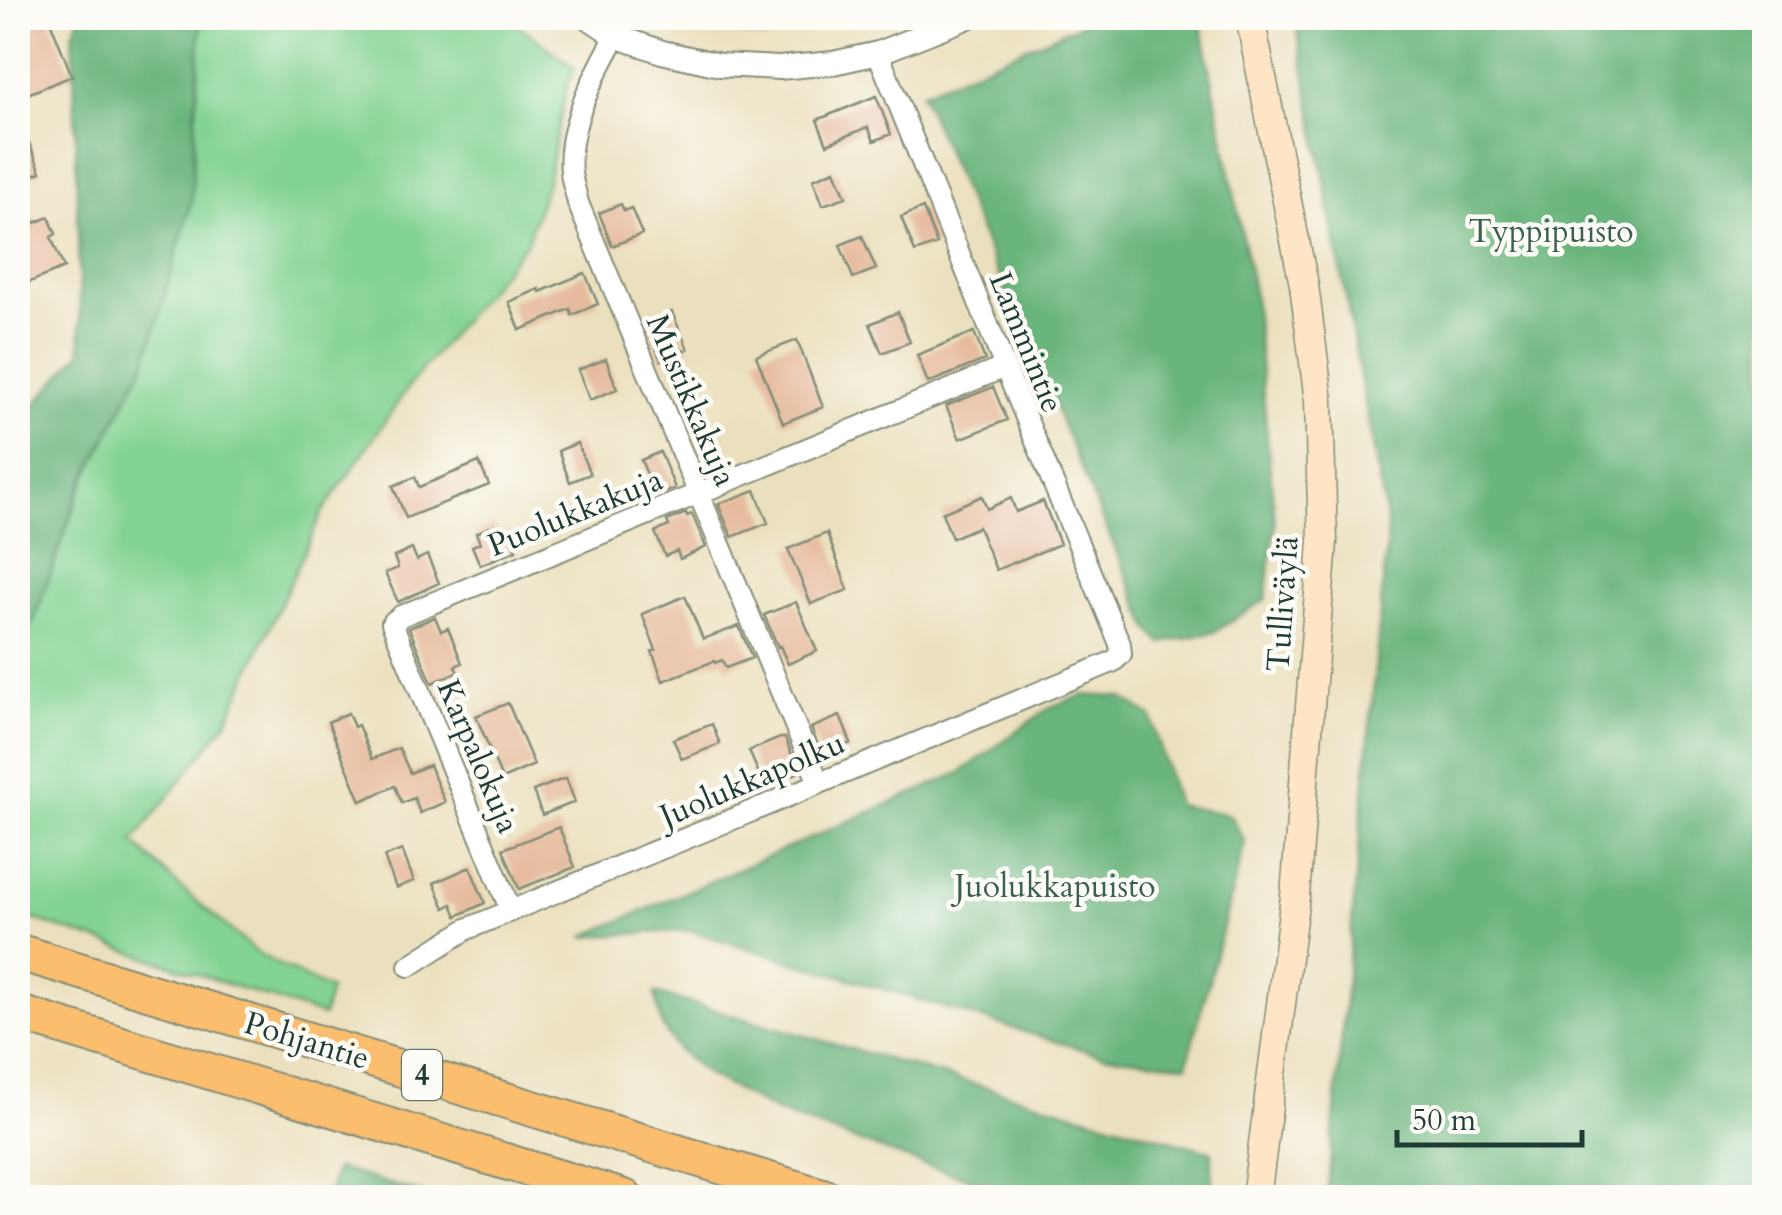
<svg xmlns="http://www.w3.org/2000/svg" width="1782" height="1215" font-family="Cardo,serif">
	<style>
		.green { fill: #83d393; stroke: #518864; stroke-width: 2.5 }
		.forest { fill: #6ab57d; stroke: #447958; stroke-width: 2.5 }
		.building { fill: #e6ba9c }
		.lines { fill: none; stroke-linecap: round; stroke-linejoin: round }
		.minor-casing { stroke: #858e79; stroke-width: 24 }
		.tertiary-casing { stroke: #858e79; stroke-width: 26 }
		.secondary-casing { stroke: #858e79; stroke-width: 31 }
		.motorway-casing { stroke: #858e79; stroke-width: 39 }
		.minor { stroke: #fff; stroke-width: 20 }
		.tertiary { stroke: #fff; stroke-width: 22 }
		.secondary { stroke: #fde5c5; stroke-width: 28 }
		.motorway { stroke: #fbbd6e; stroke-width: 35 }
		.labels { text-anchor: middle; stroke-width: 9; stroke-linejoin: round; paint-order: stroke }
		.shield { fill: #fdfcf7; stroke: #62766e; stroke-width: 2.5 }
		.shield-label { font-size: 30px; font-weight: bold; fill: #1f3d34 }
		.park-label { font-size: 32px; fill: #38624c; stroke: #fdfcf7 }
		.street-label { font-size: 32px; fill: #1f3d34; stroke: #fdfcf7 }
	</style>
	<rect width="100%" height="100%" fill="#fdfcf7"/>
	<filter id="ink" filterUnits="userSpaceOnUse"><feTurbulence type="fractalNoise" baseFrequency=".01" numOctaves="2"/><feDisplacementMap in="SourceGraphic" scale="20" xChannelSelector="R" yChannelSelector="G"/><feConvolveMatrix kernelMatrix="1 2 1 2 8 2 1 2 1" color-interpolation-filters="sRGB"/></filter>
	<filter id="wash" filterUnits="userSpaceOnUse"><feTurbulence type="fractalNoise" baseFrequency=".0048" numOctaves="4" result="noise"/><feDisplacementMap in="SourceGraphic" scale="40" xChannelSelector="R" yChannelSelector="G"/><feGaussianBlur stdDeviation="2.25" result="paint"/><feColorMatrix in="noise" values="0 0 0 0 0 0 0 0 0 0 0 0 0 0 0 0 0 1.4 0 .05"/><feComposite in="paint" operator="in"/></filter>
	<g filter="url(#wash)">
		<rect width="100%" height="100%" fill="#ebe0be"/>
		<path class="green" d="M201 18H509L575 68 567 86 547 182 527 242 412 382 323 511 226 723 133 842 180 887 260 955 330 990 323 1016 18 914V643L33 622 79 493 146 361 191 202Z"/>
		<path class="forest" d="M79 18H201L191 202 146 361 80 488 33 623 18 643V424L81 352 73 34Z
			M682 18H816L761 37Z
			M1095 18H1200L1254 296 1275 523 1266 599 1214 632 1161 643 1149 628 921 93Z
			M1295 18H1764V1197H1327L1388 528Z
			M1084 695 1121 697 1151 716 1177 805 1230 815 1245 842 1187 1065 1101 1055 688 930 583 937 960 773 1050 707Z
			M655 993 1212 1152V1186L1204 1197H1032L925 1165 779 1113 706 1074 678 1050 662 1026Z
			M336 1168 433 1197H327Z"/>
		<g id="blocks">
			<path class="building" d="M38 18H49L72 76 18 98V26Z
				M876 96 891 134 874 141 868 127 827 144 817 120Z
				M18 116 41 172 18 181Z
				M835 170 846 197 823 205 813 179Z
				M18 183 35 223 49 217 56 234 51 237 64 268 18 287Z
				M621 204 624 211 631 208 642 234 612 246 599 213Z
				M923 208 937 244 915 252 901 217Z
				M862 236 876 269 853 278 840 245Z
				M585 273 598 304 572 315 570 309 520 330 509 302 539 289 540 292Z
				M672 312 688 349 661 360 646 323Z
				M898 312 910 342 882 353 870 324Z
				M974 332 985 360 928 383 917 355Z
				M797 340 823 407 783 423 756 356Z
				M606 359 617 389 590 400 578 370Z
				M993 387 1007 420 960 439 946 406Z
				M577 443 590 474 570 482 558 451Z
				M660 452 675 488 656 496 641 460Z
				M479 462 489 485 406 518 393 486 415 477 419 487Z
				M755 490 768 523 732 537 718 504Z
				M982 496 987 509 1011 498 1016 512 1043 501 1060 544 996 570 978 527 952 538 942 513Z
				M686 513 687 516 692 514 706 547 680 559 677 551 665 556 655 532 669 526 667 521Z
				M495 525 499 535 508 531 516 550 480 565 472 546 480 543 476 533Z
				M827 533 848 590 811 604 788 549Z
				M412 549 417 560 427 555 439 583 398 602 385 573 398 568 394 557Z
				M685 596 703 639 739 626 752 658 726 668 722 660 715 663 714 661 663 681 652 651 656 650 642 614Z
				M796 602 817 651 788 664 780 646 778 647 764 615Z
				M435 617 441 631 448 628 462 663 455 666 458 672 432 683 409 628Z
				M508 703 534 765 502 779 476 716Z
				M348 713 354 727 358 725 372 759 399 748 410 773 429 765 445 802 420 813 414 798 402 803 395 786 361 801 328 722Z
				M840 716 851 743 843 746 846 754 825 762 811 728Z
				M712 724 720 744 682 759 673 739Z
				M780 738H785L799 772 771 785 767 774 760 776 749 751Z
				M566 778 575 802 542 815 533 791Z
				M559 827 575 867 519 889 503 849Z
				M402 850 414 881 396 888 384 857Z
				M470 867 485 903 457 916 452 904 445 908 434 883Z"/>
		</g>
	</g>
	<g filter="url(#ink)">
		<use href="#blocks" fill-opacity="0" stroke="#858e79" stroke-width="2.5"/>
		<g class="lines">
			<g class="minor-casing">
				<path id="minor" d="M616 36C595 74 566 127 571 172 572 182 576 193 578 203L819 783
					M511 911 392 623 401 616 1005 367
					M409 966 467 929 1093 670 1114 661 1121 654 1120 644 1005 367 878 53"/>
			</g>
			<g class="tertiary-casing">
				<path id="tertiary" d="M589 18 616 36 662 52 720 65 779 68 833 63 878 53 966 18"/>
			</g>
			<g class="secondary-casing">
				<path id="secondary" d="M1250 18 1304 285 1319 401 1323 542 1295 896 1256 1198"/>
			</g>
			<g class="motorway-casing">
				<path id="motorway" d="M18 952 827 1198
					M18 1013 625 1198"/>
			</g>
			<use href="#minor" class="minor"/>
			<use href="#tertiary" class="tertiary"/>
			<use href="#secondary" class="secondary"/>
			<use href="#motorway" class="motorway"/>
		</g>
	</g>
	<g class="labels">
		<rect class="shield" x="402" y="1050" width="40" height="50" rx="8"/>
		<g class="shield-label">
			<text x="422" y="1085">4</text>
		</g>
		<g class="park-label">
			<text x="1551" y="242">Typpipuisto</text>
			<text x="1055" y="897">Juolukkapuisto</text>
		</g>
		<g class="street-label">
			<text transform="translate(1027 342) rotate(68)" y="11">Lammintie</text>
			<text transform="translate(692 400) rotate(67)" y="11">Mustikkakuja</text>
			<text transform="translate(575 512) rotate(-22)" y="11">Puolukkakuja</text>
			<text transform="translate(1282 604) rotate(-86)" y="11">Tulliväylä</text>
			<text transform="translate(479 756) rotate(67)" y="11">Karpalokuja</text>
			<text transform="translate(752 779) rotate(-23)" y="11">Juolukkapolku</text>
			<text transform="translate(307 1040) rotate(17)" y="11">Pohjantie</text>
		</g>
	</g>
	<rect width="1782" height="1215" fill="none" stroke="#fdfcf7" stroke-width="60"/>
	<path d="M1397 1130v15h185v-15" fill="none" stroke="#1f3d34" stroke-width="5"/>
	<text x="1412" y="1130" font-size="30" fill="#1f3d34" stroke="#fdfcf7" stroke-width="8" paint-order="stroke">50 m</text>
</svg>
